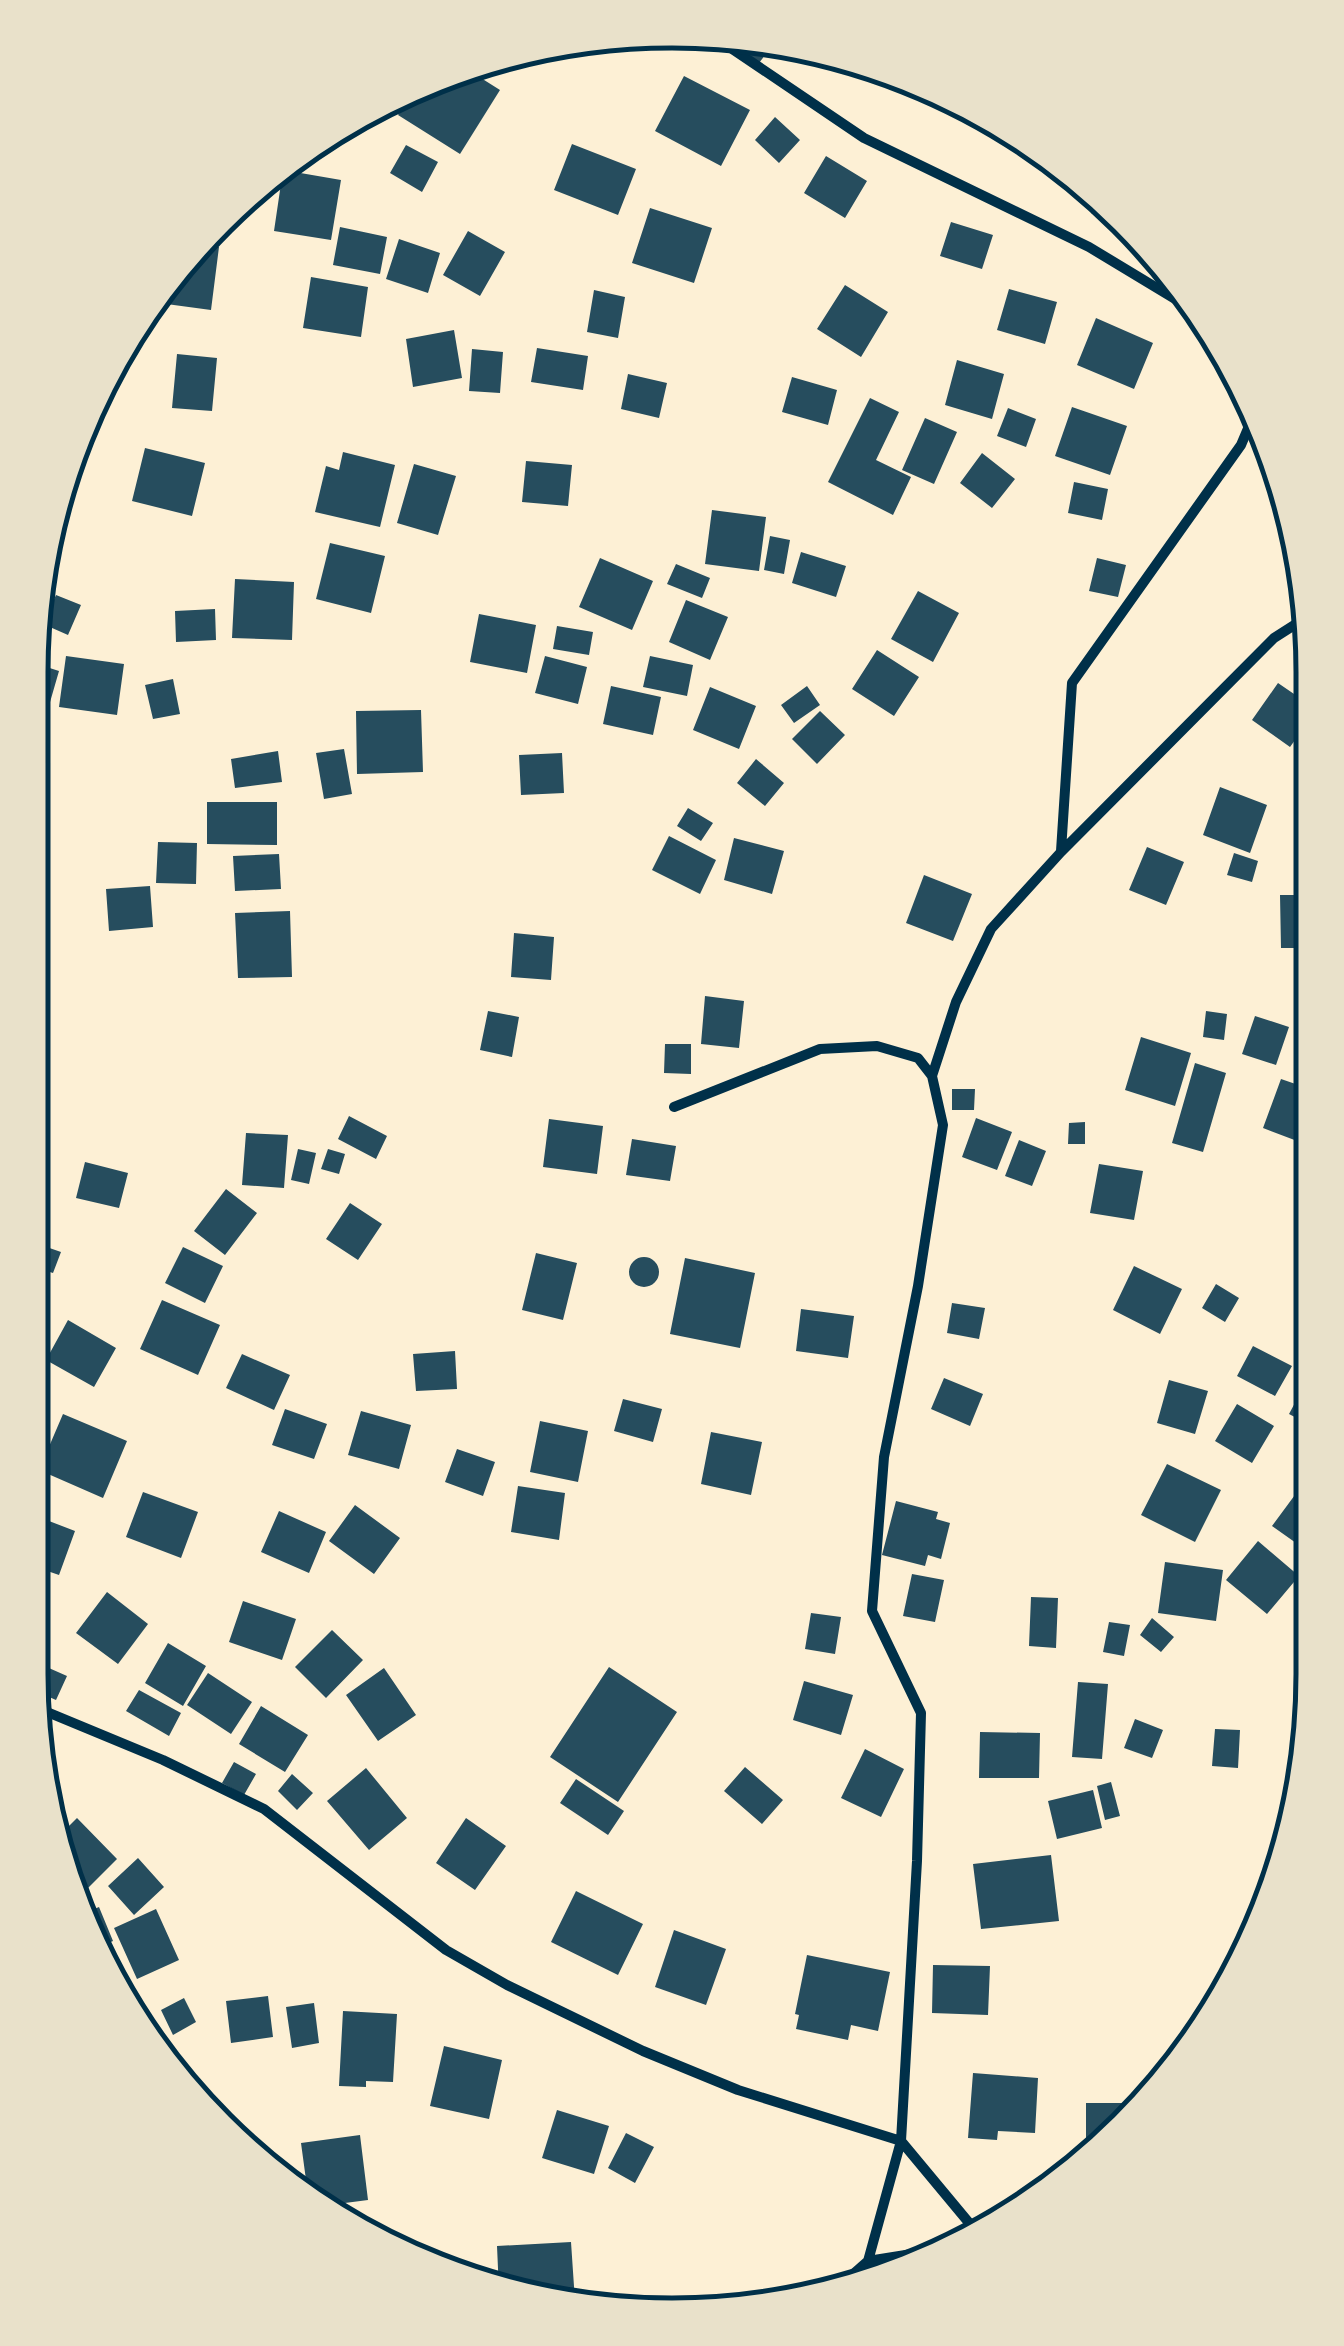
<svg xmlns="http://www.w3.org/2000/svg" width="1344" height="2346" font-family="'Exo 2',sans-serif">
	<style>
		.building { fill: #264d5e }
		.lines { fill: none; stroke-linecap: round; stroke-linejoin: round }
		.minor { stroke: #003049; stroke-width: 10 }
		.rim { fill: none; stroke: #003049; stroke-width: 5 }
	</style>
	<rect width="100%" height="100%" fill="#fdf0d5"/>
	<path class="building" d="M734 42H775L759 63Z
		M473 73 500 90 460 154 398 115 408 100Z
		M684 76 750 110 721 166 655 131Z
		M775 117 800 140 779 163 755 140Z
		M1017 133 1028 138 1051 157 1014 149Z
		M572 144 636 169 618 215 554 190Z
		M406 145 438 162 422 192 390 173Z
		M826 156 867 181 845 218 804 193Z
		M283 170 341 180 331 240 274 231Z
		M1098 195 1126 218 1137 232 1091 213Z
		M650 208 712 228 694 283 632 263Z
		M951 222 993 235 982 269 940 256Z
		M340 227 387 237 380 274 333 265Z
		M468 231 505 252 480 296 443 275Z
		M399 239 440 253 428 293 386 279Z
		M208 246 219 247 211 310 159 303 160 293Z
		M311 277 368 287 361 337 303 328Z
		M845 285 888 312 861 357 817 329Z
		M1009 289 1057 302 1045 344 997 330Z
		M594 290 625 297 618 338 587 332Z
		M1096 318 1153 343 1134 389 1077 365Z
		M454 330 462 378 413 387 406 339Z
		M537 348 588 356 583 390 531 382Z
		M472 349 503 352 500 393 469 391Z
		M177 354 217 358 212 411 172 408Z
		M957 360 1004 374 992 419 945 405Z
		M628 374 667 383 659 418 621 409Z
		M792 377 837 390 828 425 782 412Z
		M870 398 899 412 876 460 911 477 893 515 828 482Z
		M1072 407 1127 426 1110 475 1055 456Z
		M1008 408 1036 419 1026 447 997 436Z
		M925 418 957 432 934 484 902 470Z
		M145 448 205 463 192 516 132 501Z
		M343 452 395 465 380 527 315 512 326 466 339 470Z
		M982 453 1015 479 992 508 960 483Z
		M526 461 572 465 568 506 522 502Z
		M414 464 456 476 438 535 397 523Z
		M1074 482 1108 489 1102 520 1068 513Z
		M712 510 766 517 759 571 705 564Z
		M770 536 790 540 784 574 764 570Z
		M330 543 385 556 371 613 316 599Z
		M801 552 846 566 836 597 792 583Z
		M600 558 653 581 632 630 579 607Z
		M1097 558 1126 565 1118 597 1089 591Z
		M676 564 710 578 702 598 667 584Z
		M235 579 294 582 292 640 232 638Z
		M918 591 959 613 933 662 891 639Z
		M56 595 81 605 68 635 43 624Z
		M686 600 728 617 710 660 669 642Z
		M215 609 216 640 176 642 175 611Z
		M479 614 536 625 527 673 470 662Z
		M557 626 593 632 589 655 553 649Z
		M877 650 919 677 894 716 852 689Z
		M66 656 124 664 117 715 59 707Z
		M545 656 587 667 578 704 535 693Z
		M650 656 693 665 687 696 643 687Z
		M31 662 59 671 46 716 31 711Z
		M173 679 180 714 153 719 145 685Z
		M1278 683 1313 707V715L1290 747 1252 720Z
		M611 686 661 697 653 735 603 724Z
		M807 686 820 705 794 723 781 705Z
		M710 687 756 706 739 749 693 730Z
		M421 710 423 772 357 774 356 711Z
		M820 711 845 735 817 764 792 739Z
		M31 727 46 728 39 789 31 788Z
		M344 749 352 794 324 799 316 753Z
		M278 751 282 782 235 788 231 759Z
		M562 753 564 793 521 795 519 755Z
		M756 759 784 783 765 806 737 783Z
		M1220 787 1267 805 1250 853 1203 835Z
		M207 802H277V845L207 844Z
		M688 808 713 823 701 841 677 826Z
		M669 836 716 860 700 894 652 870Z
		M734 838 784 851 772 894 724 880Z
		M158 842 197 843 196 884 156 883Z
		M1147 847 1184 862 1166 905 1129 890Z
		M1234 853 1258 861 1252 882 1227 875Z
		M279 854 281 889 235 891 233 856Z
		M924 875 972 894 953 941 906 923Z
		M150 886 153 927 109 931 106 889Z
		M1280 895H1307L1308 948H1281Z
		M290 911 292 977 238 978 235 913Z
		M514 933 554 937 551 980 511 977Z
		M705 996 744 1001 739 1048 701 1044Z
		M488 1011 519 1017 512 1057 480 1050Z
		M1206 1011 1227 1014 1224 1040 1203 1037Z
		M1255 1016 1289 1027 1276 1065 1242 1054Z
		M1141 1037 1191 1053 1175 1106 1125 1090Z
		M665 1044H691V1074L664 1073Z
		M1195 1063 1226 1073 1203 1152 1172 1143Z
		M1281 1079 1313 1090V1147L1263 1128Z
		M952 1089H975L974 1110H952Z
		M349 1116 387 1136 376 1159 338 1139Z
		M976 1118 1012 1132 997 1170 962 1157Z
		M549 1119 603 1126 597 1174 543 1167Z
		M1085 1122V1144H1068L1069 1123Z
		M246 1133 288 1135 284 1188 242 1185Z
		M632 1139 676 1146 670 1181 626 1175Z
		M1019 1140 1046 1151 1032 1186 1005 1176Z
		M298 1149 316 1153 309 1184 291 1180Z
		M328 1149 345 1154 339 1174 321 1169Z
		M85 1162 128 1173 119 1208 76 1198Z
		M1099 1164 1143 1171 1134 1220 1090 1213Z
		M226 1189 257 1213 225 1255 194 1231Z
		M350 1203 382 1224 358 1260 326 1239Z
		M35 1243 61 1252 53 1273 31 1266Z
		M183 1247 223 1266 205 1303 165 1283Z
		M536 1253 577 1263 563 1320 522 1310Z
		M629 1272a15 15 0 1 1 30 0a15 15 0 1 1-30 0Z
		M685 1258 755 1273 740 1348 670 1334Z
		M1134 1266 1182 1289 1160 1334 1113 1310Z
		M1216 1284 1239 1298 1225 1322 1202 1308Z
		M162 1300 220 1325 198 1375 140 1349Z
		M952 1303 985 1308 979 1339 947 1333Z
		M801 1309 854 1316 848 1358 796 1351Z
		M68 1320 116 1348 94 1387 46 1360Z
		M1253 1346 1292 1366 1275 1396 1237 1376Z
		M455 1351 457 1389 416 1391 413 1354Z
		M242 1354 290 1375 274 1410 226 1388Z
		M944 1378 983 1394 970 1426 931 1409Z
		M1169 1380 1208 1391 1195 1434 1157 1423Z
		M1304 1386 1313 1390V1419L1310 1425 1289 1414Z
		M623 1399 662 1409 653 1442 614 1431Z
		M1237 1404 1274 1426 1252 1463 1215 1441Z
		M285 1409 327 1424 314 1459 272 1445Z
		M361 1411 411 1425 399 1469 348 1455Z
		M63 1414 127 1441 103 1498 39 1470Z
		M540 1421 588 1431 578 1482 530 1472Z
		M711 1432 762 1442 751 1495 701 1484Z
		M457 1449 495 1462 483 1496 445 1482Z
		M1167 1464 1221 1490 1195 1542 1141 1515Z
		M1303 1484 1313 1490V1555L1272 1526Z
		M518 1486 565 1493 559 1540 511 1532Z
		M143 1492 198 1512 181 1558 126 1537Z
		M896 1501 938 1512 936 1519 950 1523 941 1559 928 1555 925 1566 882 1555Z
		M355 1505 400 1538 374 1574 329 1541Z
		M279 1511 326 1532 309 1573 261 1552Z
		M36 1516 75 1531 59 1575 30 1565V1533Z
		M1258 1541 1299 1576 1267 1614 1226 1580Z
		M1165 1562 1223 1570 1216 1621 1158 1613Z
		M912 1574 944 1580 935 1622 903 1616Z
		M107 1592 148 1624 118 1664 76 1633Z
		M1031 1597 1058 1598 1056 1648 1029 1646Z
		M243 1601 296 1619 282 1660 229 1642Z
		M811 1613 841 1617 835 1654 805 1649Z
		M1152 1618 1174 1637 1161 1652 1140 1635Z
		M1109 1622 1130 1625 1124 1656 1103 1652Z
		M332 1630 363 1660 326 1698 295 1667Z
		M168 1643 206 1666 183 1706 145 1683Z
		M33 1661 67 1676 56 1700 33 1690 30 1668Z
		M609 1667 677 1712 618 1802 550 1757Z
		M384 1668 416 1715 378 1741 346 1695Z
		M208 1673 252 1702 231 1734 187 1705Z
		M804 1681 853 1695 841 1735 793 1720Z
		M1078 1682 1108 1684 1102 1759 1072 1757Z
		M139 1690 181 1713 169 1736 126 1711Z
		M261 1706 308 1735 285 1772 239 1744Z
		M1135 1719 1163 1730 1152 1758 1124 1748Z
		M1215 1729 1240 1730 1238 1768 1212 1766Z
		M980 1732 1040 1733 1039 1778H979Z
		M865 1749 904 1769 881 1817 841 1798Z
		M234 1762 256 1774 244 1795 222 1783Z
		M745 1767 783 1800 762 1824 724 1791Z
		M366 1768 407 1818 369 1850 327 1801Z
		M292 1774 313 1793 297 1810 278 1791Z
		M576 1779 624 1811 608 1835 560 1803Z
		M1111 1782 1120 1816 1105 1820 1097 1786Z
		M1093 1790 1102 1828 1057 1839 1048 1801Z
		M77 1818 117 1859 83 1893 63 1872 57 1838Z
		M466 1818 506 1846 475 1890 436 1863Z
		M1051 1855 1059 1921 981 1929 973 1864Z
		M138 1858 164 1887 134 1915 108 1886Z
		M576 1891 643 1924 618 1975 551 1942Z
		M99 1907 113 1941 100 1947 82 1914Z
		M156 1909 179 1960 137 1979 114 1928Z
		M674 1930 726 1949 706 2005 655 1987Z
		M807 1955 890 1972 878 2031 851 2025 848 2040 796 2029 799 2015 795 2014Z
		M933 1965 990 1966 988 2015 932 2013Z
		M268 1996 273 2037 231 2043 226 2001Z
		M184 1998 196 2022 173 2035 161 2010Z
		M314 2003 319 2043 292 2048 286 2007Z
		M343 2011 397 2014 393 2082 366 2081V2087L339 2086Z
		M444 2046 502 2060 489 2119 430 2106Z
		M973 2073 1038 2078 1035 2133 998 2131 997 2140 968 2138Z
		M1086 2103H1138L1086 2159Z
		M557 2110 609 2126 594 2174 542 2158Z
		M626 2133 654 2147 635 2183 608 2168Z
		M360 2135 368 2200 314 2207 309 2202 301 2143Z
		M571 2242 575 2301 499 2291 497 2246Z"/>
	<g class="lines">
		<path class="minor" d="M722 42 864 138 1089 247 1190 308 1210 328
			M1061 851 1072 683 1241 445 1255 412
			M932 1076 956 1002 991 929 1061 852 1274 638 1310 615
			M674 1107 820 1049 877 1046 918 1058 932 1076 943 1125 918 1286 884 1457 872 1611 921 1713 917 1861 901 2141 868 2261
			M35 1707 163 1760 264 1809 446 1950 507 1985 643 2051 738 2090 901 2141 975 2230
			M119 1983 154 2030 174 2075
			M834 2291 868 2261 937 2250"/>
	</g>
	<path d="M0 0H1344V2346H0ZM672 48H672A624 624 0 0 1 1296 672V1674A624 624 0 0 1 672 2298H672A624 624 0 0 1 48 1674V672A624 624 0 0 1 672 48Z" fill="#e9e1ca" fill-rule="evenodd"/>
	<path class="rim" d="M672 48H672A624 624 0 0 1 1296 672V1674A624 624 0 0 1 672 2298H672A624 624 0 0 1 48 1674V672A624 624 0 0 1 672 48Z"/>
</svg>
